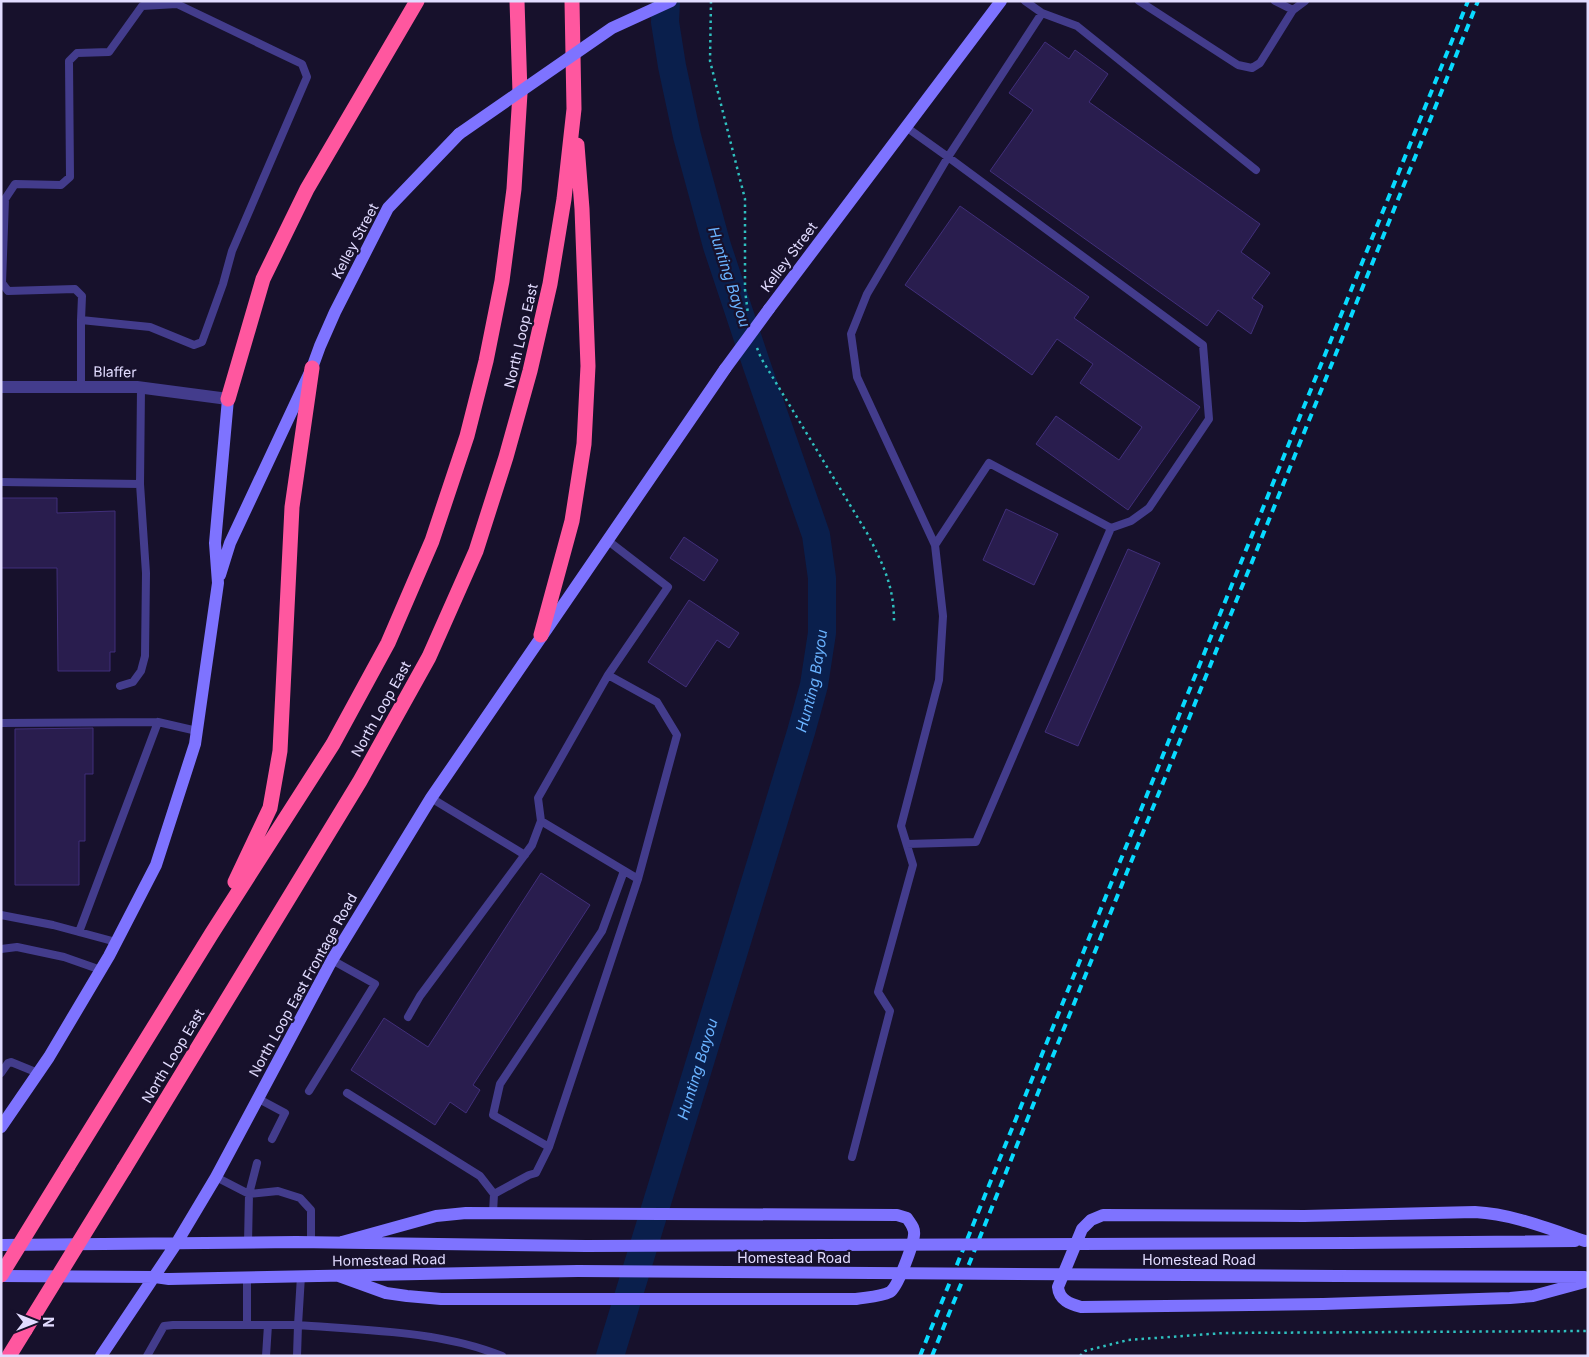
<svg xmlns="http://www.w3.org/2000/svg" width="1589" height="1357" font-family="Inter,sans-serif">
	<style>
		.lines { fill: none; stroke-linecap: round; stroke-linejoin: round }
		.river { stroke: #0a1f4c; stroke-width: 28 }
		.building { fill: #291d4e; stroke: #412f7a }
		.path { stroke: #2fc0bf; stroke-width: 2.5; stroke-dasharray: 2.5 4; stroke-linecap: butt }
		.service { stroke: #433c8c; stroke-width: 8 }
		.tertiary { stroke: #433c8c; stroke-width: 12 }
		.secondary { stroke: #7e73ff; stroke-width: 12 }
		.motorway { stroke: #ff579f; stroke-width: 15 }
		.rail { stroke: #08daff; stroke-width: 4; stroke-dasharray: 8 6; stroke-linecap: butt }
		.secondary-bridge { stroke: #7e73ff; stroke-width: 12 }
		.motorway-bridge { stroke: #ff579f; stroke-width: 15 }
		.labels { text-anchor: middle; stroke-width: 4.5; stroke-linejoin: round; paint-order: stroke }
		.street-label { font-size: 14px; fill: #e2dcff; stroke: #17112c }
		.water-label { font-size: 15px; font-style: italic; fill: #6ab3ff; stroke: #17112c }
	</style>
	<rect width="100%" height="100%" fill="#17112c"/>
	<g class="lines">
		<path class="river" id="s1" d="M610 1356 801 732 814 685 822 633V578L816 535 757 366 717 246 687 136 672 66 665 22 666 1"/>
	</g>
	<path class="building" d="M1045 42 1069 59 1075 50 1108 74 1089 102 1260 224 1241 252 1270 273 1252 298 1263 306 1251 334 1218 310 1207 326 990 171 1033 110 1009 93Z
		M960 206 1089 297 1074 318 1200 407 1128 510 1036 444 1056 416 1119 460 1142 427 1080 383 1093 364 1057 339 1032 375 905 285Z
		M1 498H57V513L115 511V652H110V671H58L57 568H1Z
		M1006 509 1058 534 1034 585 983 560Z
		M684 537 718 560 704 581 670 558Z
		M1128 549 1160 563 1078 746 1045 732Z
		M689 600 739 633 729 648 717 640 686 687 648 662Z
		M93 728V774H85V841H79V885H15V729Z
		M541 873 590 905 473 1085 480 1090 466 1113 450 1102 435 1125 351 1070 384 1018 428 1047Z"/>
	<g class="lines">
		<path class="path" d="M711 1 710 61 745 199V290L748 314
			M757 348 761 358 867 533C883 564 894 586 894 621
			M1080 1356 1085 1351 1128 1340 1224 1333 1588 1331"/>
		<path class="service" d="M1139 1 1238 65 1252 68 1260 63 1293 10
			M1275 1 1293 10 1305 1
			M1042 13 1077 26 1256 170
			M906 127 948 157 1042 13 1025 1
			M81 387V320L150 327 194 345 202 342 223 284 232 251 307 77 302 64 177 4 142 6 109 52 77 53 69 61 70 177 61 185 15 184 5 199 2 283 8 291 75 289 82 296 81 320
			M1 482 140 484 141 388
			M607 540 668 587 608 675
			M935 545 989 463 1111 528
			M120 686 133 682 141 671 145 656 146 573 140 484
			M1 723 158 722 197 731
			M431 798 525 855
			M541 821 638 879
			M1 915 53 925 116 942
			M79 932 158 722
			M1 949 17 947 64 957 101 970
			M408 1017 420 996 532 845 541 821 538 798 608 675 657 702 677 735 638 879 549 1147 536 1173 529 1175 494 1194 493 1213
			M1 1073 8 1063 11 1062 38 1073
			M309 1091 375 984 332 960
			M347 1093 480 1176 494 1194
			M257 1098 285 1113 272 1139
			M549 1147 493 1115 500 1084 602 931 624 871
			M852 1157 890 1011 878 992 913 865 901 826 939 680 943 616 935 545 857 377 851 334 867 294 948 157 1203 345 1209 419 1149 508 1131 521 1111 528 976 842 907 844
			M216 1177 249 1194 278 1191 300 1198 311 1210V1242
			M248 1243 249 1194 257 1163
			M301 1276 298 1325C363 1330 441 1331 502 1356
			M247 1277V1325
			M147 1356 164 1326 173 1325H298L297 1356
			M266 1356 268 1325"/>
		<path class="tertiary" d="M1 387H137L228 399"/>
		<path class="secondary" d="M769 309 1001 1
			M220 575 230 543 312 368 320 346 335 312 388 208 459 134
			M1 1127 49 1057 109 956 156 865 195 744 218 583 215 543 228 399
			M1585 1241C1549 1229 1513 1214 1475 1212L1304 1216 1103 1215 1091 1220 1082 1229 1058 1287C1059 1300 1070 1304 1081 1307L1323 1304 1510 1298 1533 1296 1588 1281
			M1350 1243 1575 1241
			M1 1245 296 1242 586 1246
			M1 1276 155 1277 169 1279 578 1271
			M339 1276 386 1293 407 1296 441 1299H856C868 1297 880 1297 890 1292 898 1287 913 1245 914 1235 915 1228 911 1224 907 1218L897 1215 466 1213 436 1216 342 1242
			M1337 1276 1585 1277
			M101 1356 176 1244 216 1177 332 960 431 798 725 369"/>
		<path class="motorway" d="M228 399 263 279 307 189 417 1
			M541 635 572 521 584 444 588 366 582 209 577 145
			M235 882 270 808 280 751 292 507 312 368
			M68 1166 212 933 333 744 388 643 432 541 467 436 486 361 502 281 514 189 520 93 517 1
			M124 1169 360 781 429 657 476 551 506 457 530 371 550 284 564 199 574 109 572 1
			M9 1356 25 1330"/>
		<path class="rail" d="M920 1356 1468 1
			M932 1356 1478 1"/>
		<path class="secondary-bridge" d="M459 134 612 28 671 1
			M725 369 769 309
			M586 1246 1350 1243
			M578 1271 1337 1276"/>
		<path class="motorway-bridge" d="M1 1275 68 1166
			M25 1330 124 1169"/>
	</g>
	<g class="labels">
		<g class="street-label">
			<text transform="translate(355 241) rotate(-62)" y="5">Kelley Street</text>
			<text transform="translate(789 257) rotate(-53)" y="5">Kelley Street</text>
			<text transform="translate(521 336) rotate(-77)" y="5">North Loop East</text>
			<text transform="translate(115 372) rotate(1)" y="5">Blaffer</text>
			<text transform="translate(381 709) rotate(-61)" y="5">North Loop East</text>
			<text transform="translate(303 985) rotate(-61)" y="5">North Loop East Frontage Road</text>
			<text transform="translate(173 1056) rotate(-59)" y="5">North Loop East</text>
			<text x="794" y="1263">Homestead Road</text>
			<text transform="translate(389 1260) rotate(-1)" y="5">Homestead Road</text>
			<text x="1199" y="1265">Homestead Road</text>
		</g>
		<g class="water-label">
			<text transform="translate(729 277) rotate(72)" y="5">Hunting Bayou</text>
			<text dy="5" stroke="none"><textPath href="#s1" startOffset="705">Hunting Bayou</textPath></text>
			<text dy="5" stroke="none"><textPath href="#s1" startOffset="300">Hunting Bayou</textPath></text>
		</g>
	</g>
	<rect width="1589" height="1357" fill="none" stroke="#e2dcff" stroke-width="5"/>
	<g transform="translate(35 1322) rotate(90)" stroke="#17112c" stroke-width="4" paint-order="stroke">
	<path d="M0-4L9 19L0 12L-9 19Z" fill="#e2dcff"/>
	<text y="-8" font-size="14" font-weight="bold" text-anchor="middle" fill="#e2dcff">N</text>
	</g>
</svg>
